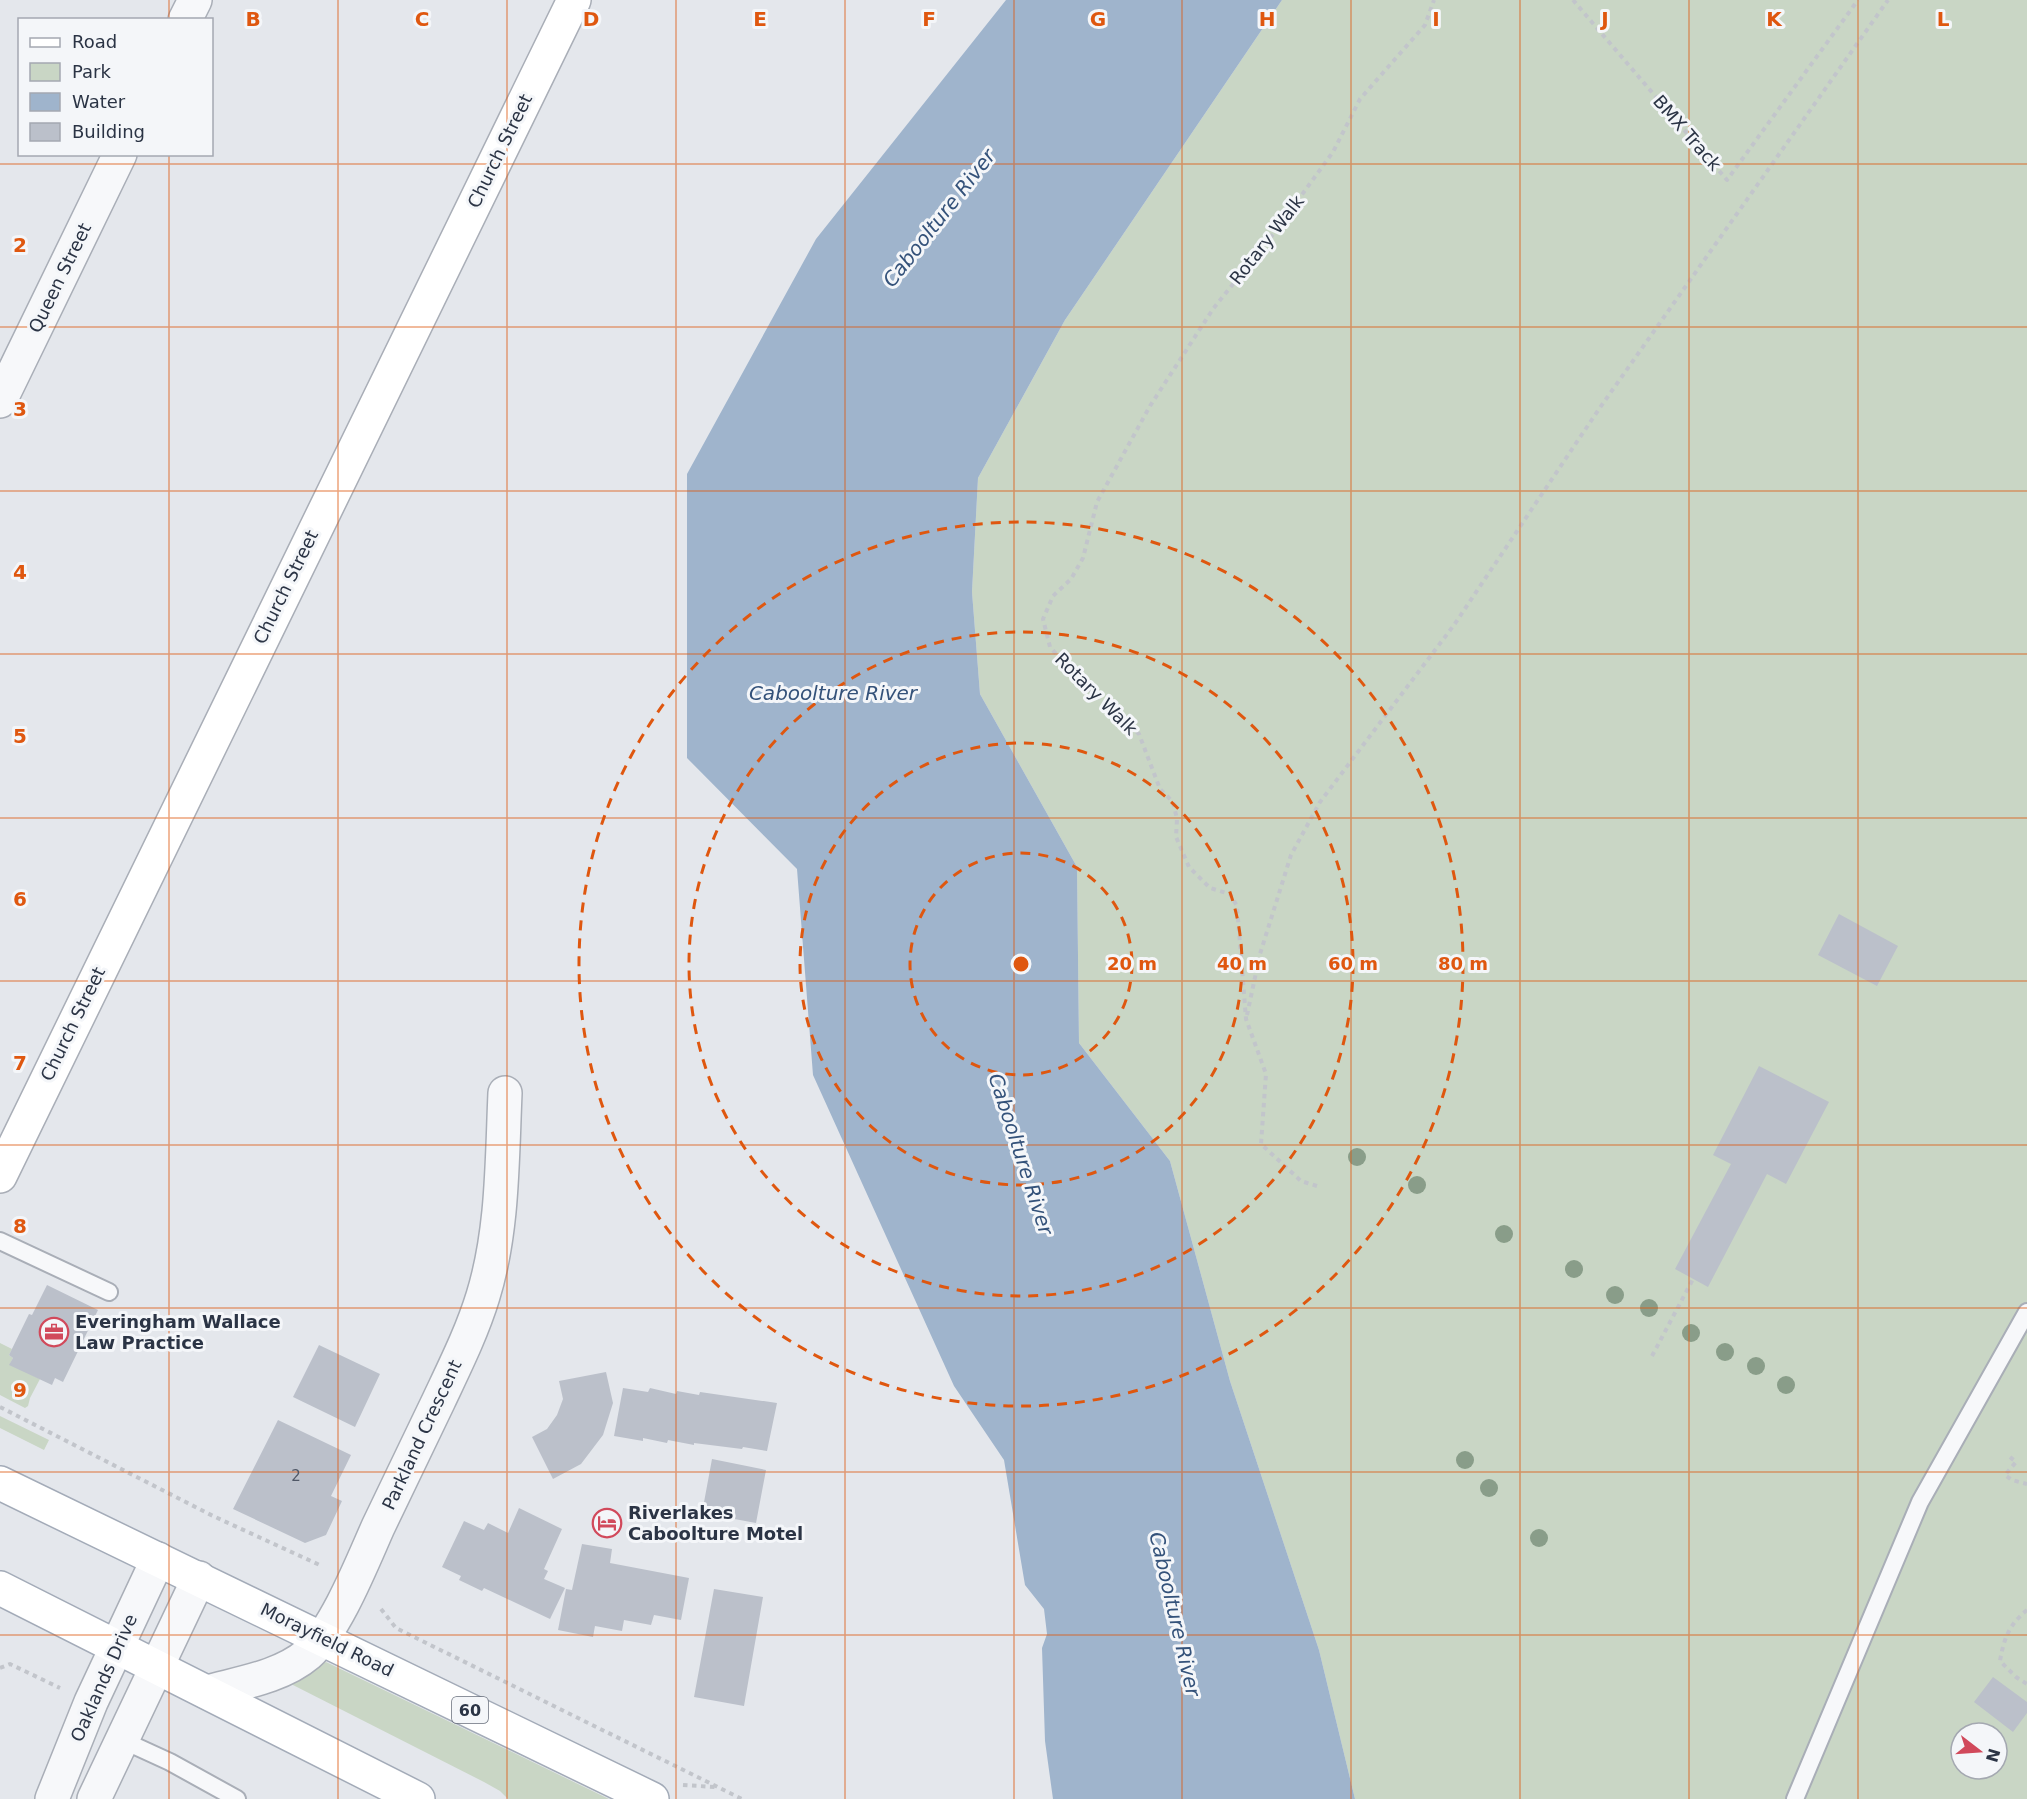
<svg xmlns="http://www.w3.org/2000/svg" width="2027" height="1799" font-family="'DejaVu Sans',sans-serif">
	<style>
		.green { fill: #c9d6c5; fill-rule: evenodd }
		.water { fill: #9fb4cc }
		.building { fill: #bbc0ca }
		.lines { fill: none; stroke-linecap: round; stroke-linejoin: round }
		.lane-casing { stroke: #a9aeb7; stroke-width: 20 }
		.street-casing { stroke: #a9aeb7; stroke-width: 36 }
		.secondary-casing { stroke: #a9aeb7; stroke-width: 36 }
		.primary-casing { stroke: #a3abb8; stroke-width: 36 }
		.path { stroke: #c2c5cb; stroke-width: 4; stroke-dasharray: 4.5 4.5; stroke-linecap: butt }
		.lane { stroke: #f7f8fa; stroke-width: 16 }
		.street { stroke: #f7f8fa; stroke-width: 33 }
		.secondary { stroke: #fff; stroke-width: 33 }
		.primary { stroke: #fff; stroke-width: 33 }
		.tree { fill: #899d89 }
		.grid { fill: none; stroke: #df570f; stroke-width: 1.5; stroke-opacity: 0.55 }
		.ring { fill: none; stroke: #df570f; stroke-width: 3; stroke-dasharray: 10 8 }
		.labels { text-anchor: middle; stroke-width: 6; stroke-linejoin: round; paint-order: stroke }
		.number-label { font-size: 15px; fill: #4f5766 }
		.shield { fill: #f4f6f9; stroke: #676e7b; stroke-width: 1.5 }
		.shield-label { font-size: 16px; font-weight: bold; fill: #2b3445 }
		.street-label { font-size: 18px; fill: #2b3445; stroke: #f4f6f9 }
		.poi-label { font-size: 18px; font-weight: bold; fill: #2b3445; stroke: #f4f6f9; text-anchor: start }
		.water-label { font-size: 20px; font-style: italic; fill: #34527a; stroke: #f4f6f9 }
		.grid-label { font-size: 20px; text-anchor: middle; font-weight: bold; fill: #df570f; stroke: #f4f6f9; stroke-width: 6; stroke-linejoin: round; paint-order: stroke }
		.centre { fill: #df570f; stroke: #f4f6f9; stroke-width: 3 }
		.ring-label { font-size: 18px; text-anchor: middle; font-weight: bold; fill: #df570f; stroke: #f4f6f9; stroke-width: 6; stroke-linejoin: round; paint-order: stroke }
	</style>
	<rect width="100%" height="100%" fill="#e4e7ec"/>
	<path class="green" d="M1282 0H2027V1799H1355L1319 1650 1230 1381 1170 1161 1079 1043 1077 867 980 694 972 592 978 478 1065 320ZM1961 1733H1997V1769H1961Z
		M0 1343 12 1349 9 1355 13 1358 10 1364 40 1379 30 1398 28 1406 25 1408 0 1395Z
		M0 1416 49 1440 44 1450 0 1428Z
		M326 1662 609 1799H508L500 1791 484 1782 291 1684Z"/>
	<path class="water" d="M1006 0H1282L1065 320 978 478 972 592 980 694 1077 867 1079 1043 1170 1161 1230 1381 1319 1650 1355 1799H1053L1045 1741 1042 1648 1047 1634 1044 1609 1025 1585 1004 1460 954 1386 813 1075 797 869 687 758V474L816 239Z"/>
	<path class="building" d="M1839 914 1898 946 1877 986 1818 955Z
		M1759 1066 1829 1102 1786 1184 1767 1174 1708 1287 1675 1269 1731 1164 1713 1155Z
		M47 1285 98 1310 63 1382 55 1378 52 1385 9 1365 13 1358 9 1355 29 1314 32 1315Z
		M319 1345 380 1374 355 1427 293 1397Z
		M606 1372 613 1403 603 1435 581 1464 553 1479 532 1437 547 1429 557 1415 563 1399 559 1381Z
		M623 1388 648 1392 650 1388 676 1394 677 1391 699 1395 700 1392 777 1403 767 1451 743 1447 742 1449 694 1443V1445L668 1440 667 1443 643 1438V1441L614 1436Z
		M278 1420 351 1455 331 1496 342 1501 326 1535 305 1543 233 1509Z
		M712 1459 766 1470 756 1523 702 1513Z
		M519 1508 562 1529 544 1569 548 1571 544 1579 565 1588 550 1619 484 1588 482 1591 459 1580 461 1576 442 1567 464 1521 484 1530 488 1523 508 1533Z
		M582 1544 612 1549 610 1563 689 1578 681 1620 654 1615 651 1625 624 1620 622 1631 595 1626 593 1637 558 1630 566 1589 572 1590Z
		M714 1589 763 1597 744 1706 694 1697Z
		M1993 1677 2027 1702V1713L2013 1732 1974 1702Z"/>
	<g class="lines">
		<g class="lane-casing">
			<path id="lane" d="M0 1241 109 1292
				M122 1740 170 1762 237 1799
				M1795 1799 1920 1502 2027 1312"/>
		</g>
		<g class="street-casing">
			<path id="street" d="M185 20 195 0
				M0 401 120 154
				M207 1692C240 1683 281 1677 308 1654 336 1629 362 1563 378 1527 398 1485 418 1443 439 1400 455 1366 472 1332 483 1296 503 1231 502 1161 505 1093
				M52 1799 91 1702 158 1559
				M94 1799 199 1578"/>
		</g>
		<g class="secondary-casing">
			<path id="secondary" d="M0 1176 574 0"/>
		</g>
		<g class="primary-casing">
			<path id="primary" d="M0 1483 652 1799
				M0 1588 418 1799"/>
		</g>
		<path class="path" d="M1573 0 1727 180 1858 0
			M1247 1015 1260 954 1291 855 1320 802 1454 625 1599 409 1888 0
			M1317 1186 1301 1181 1261 1144 1266 1074 1246 1019 1237 906 1230 894 1210 888 1189 867 1176 837 1177 819 1173 802 1160 789 1139 734 1081 682 1050 647 1043 619 1053 596 1071 579 1083 558 1097 502 1150 406 1213 309 1274 233 1333 152 1360 99 1425 25 1434 0
			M1652 1356 1693 1279
			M0 1407 213 1516 322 1566
			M2010 1457 2016 1462 2005 1475 2012 1480 2027 1484
			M381 1609 396 1628 742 1799
			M2027 1610C2009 1625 2004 1638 2000 1661L2016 1677 2027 1684
			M0 1668 10 1664 60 1688
			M683 1785 715 1787"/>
		<use href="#lane" class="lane"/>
		<use href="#street" class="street"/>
		<use href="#secondary" class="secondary"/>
		<use href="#primary" class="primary"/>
	</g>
	<g class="tree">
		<circle cx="1357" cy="1157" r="9"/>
		<circle cx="1417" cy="1185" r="9"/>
		<circle cx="1504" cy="1234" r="9"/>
		<circle cx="1574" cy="1269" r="9"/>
		<circle cx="1615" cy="1295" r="9"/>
		<circle cx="1649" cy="1308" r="9"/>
		<circle cx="1691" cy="1333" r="9"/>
		<circle cx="1725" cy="1352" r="9"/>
		<circle cx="1756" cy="1366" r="9"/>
		<circle cx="1786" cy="1385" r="9"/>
		<circle cx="1465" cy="1460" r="9"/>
		<circle cx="1489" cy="1488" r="9"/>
		<circle cx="1539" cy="1538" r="9"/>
	</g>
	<path class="grid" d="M169 0V20M338 0V1799M507 0V1799M676 0V1799M845 0V1799M1014 0V1799M1182 0V1799M1351 0V1799M1520 0V1799M1689 0V1799M1858 0V1799M169 154V1799M0 164H2027M0 327H2027M0 491H2027M0 654H2027M0 818H2027M0 981H2027M0 1145H2027M0 1308H2027M0 1472H2027M0 1635H2027"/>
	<g class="ring">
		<circle cx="1021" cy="964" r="111"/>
		<circle cx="1021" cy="964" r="221"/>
		<circle cx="1021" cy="964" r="332"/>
		<circle cx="1021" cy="964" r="442"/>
	</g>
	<defs>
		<g id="office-ring" transform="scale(1.5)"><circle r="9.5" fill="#f4f6f9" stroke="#d1495b" stroke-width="1.5"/><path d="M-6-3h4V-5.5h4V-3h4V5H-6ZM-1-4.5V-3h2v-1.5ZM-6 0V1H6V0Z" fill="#d1495b"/></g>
		<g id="hotel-ring" transform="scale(1.5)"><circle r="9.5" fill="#f4f6f9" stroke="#d1495b" stroke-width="1.5"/><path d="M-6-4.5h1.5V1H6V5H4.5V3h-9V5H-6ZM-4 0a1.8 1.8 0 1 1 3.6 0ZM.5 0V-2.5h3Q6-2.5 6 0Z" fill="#d1495b"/></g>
	</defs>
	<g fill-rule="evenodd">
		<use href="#office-ring" x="54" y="1332"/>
		<use href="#hotel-ring" x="607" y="1523"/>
	</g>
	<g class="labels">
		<g class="number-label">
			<text x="296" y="1481">2</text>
		</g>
		<rect class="shield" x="452" y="1697" width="36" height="26" rx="4.5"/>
		<g class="shield-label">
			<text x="470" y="1716">60</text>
		</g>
		<g class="street-label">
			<text transform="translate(1687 133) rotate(49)" y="6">BMX Track</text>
			<text transform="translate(500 151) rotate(-64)" y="6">Church Street</text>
			<text transform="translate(1267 240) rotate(-52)" y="6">Rotary Walk</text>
			<text transform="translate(60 278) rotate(-64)" y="6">Queen Street</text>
			<text transform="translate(286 587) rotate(-64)" y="6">Church Street</text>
			<text transform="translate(1096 694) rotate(45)" y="6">Rotary Walk</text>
			<text transform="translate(73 1024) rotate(-64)" y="6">Church Street</text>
			<text transform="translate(422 1435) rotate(-65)" y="6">Parkland Crescent</text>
			<text transform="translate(327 1640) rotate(26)" y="6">Morayfield Road</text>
			<text transform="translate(104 1678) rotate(-66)" y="6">Oaklands Drive</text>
		</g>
		<g class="poi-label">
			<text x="75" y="1328">Everingham Wallace<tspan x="75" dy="21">Law Practice</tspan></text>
			<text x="628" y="1519">Riverlakes<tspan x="628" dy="21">Caboolture Motel</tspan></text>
		</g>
		<g class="water-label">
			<text transform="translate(939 218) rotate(-52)" y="7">Caboolture River</text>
			<text x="833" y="700">Caboolture River</text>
			<text transform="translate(1021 1154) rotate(72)" y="7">Caboolture River</text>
			<text transform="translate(1175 1614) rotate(77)" y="7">Caboolture River</text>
		</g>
	</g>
	<g class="grid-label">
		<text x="253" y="26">B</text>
		<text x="422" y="26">C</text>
		<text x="591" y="26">D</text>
		<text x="760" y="26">E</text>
		<text x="929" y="26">F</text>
		<text x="1098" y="26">G</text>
		<text x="1267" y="26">H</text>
		<text x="1436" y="26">I</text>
		<text x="1605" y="26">J</text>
		<text x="1774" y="26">K</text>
		<text x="1943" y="26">L</text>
		<text x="20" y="252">2</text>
		<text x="20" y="416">3</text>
		<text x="20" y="579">4</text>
		<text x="20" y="743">5</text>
		<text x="20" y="906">6</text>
		<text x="20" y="1070">7</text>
		<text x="20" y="1233">8</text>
		<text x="20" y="1397">9</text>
	</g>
	<circle cx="1021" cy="964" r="9" class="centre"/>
	<g class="ring-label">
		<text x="1132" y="970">20 m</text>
		<text x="1242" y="970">40 m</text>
		<text x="1353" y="970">60 m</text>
		<text x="1463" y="970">80 m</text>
	</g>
	<rect x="18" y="18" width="195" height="138" fill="#f4f6f9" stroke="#a4a8b1" stroke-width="1.5"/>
	<rect x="30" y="38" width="30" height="9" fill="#ffffff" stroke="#a4a8b1" stroke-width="1.5"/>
	<text x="72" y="48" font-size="18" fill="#2b3445">Road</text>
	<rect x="30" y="63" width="30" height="18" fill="#c9d6c5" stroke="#a4a8b1" stroke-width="1.5"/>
	<text x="72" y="78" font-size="18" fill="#2b3445">Park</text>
	<rect x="30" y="93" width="30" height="18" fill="#9fb4cc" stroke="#a4a8b1" stroke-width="1.5"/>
	<text x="72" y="108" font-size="18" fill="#2b3445">Water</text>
	<rect x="30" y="123" width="30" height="18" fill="#bbc0ca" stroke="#a4a8b1" stroke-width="1.5"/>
	<text x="72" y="138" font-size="18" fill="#2b3445">Building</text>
	<g transform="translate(1979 1751) rotate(107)"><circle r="28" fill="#f4f6f9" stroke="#a4a8b1" stroke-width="1.5"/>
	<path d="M0-4.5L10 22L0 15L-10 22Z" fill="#d1495b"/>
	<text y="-9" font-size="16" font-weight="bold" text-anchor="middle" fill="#2b3445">N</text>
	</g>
</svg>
